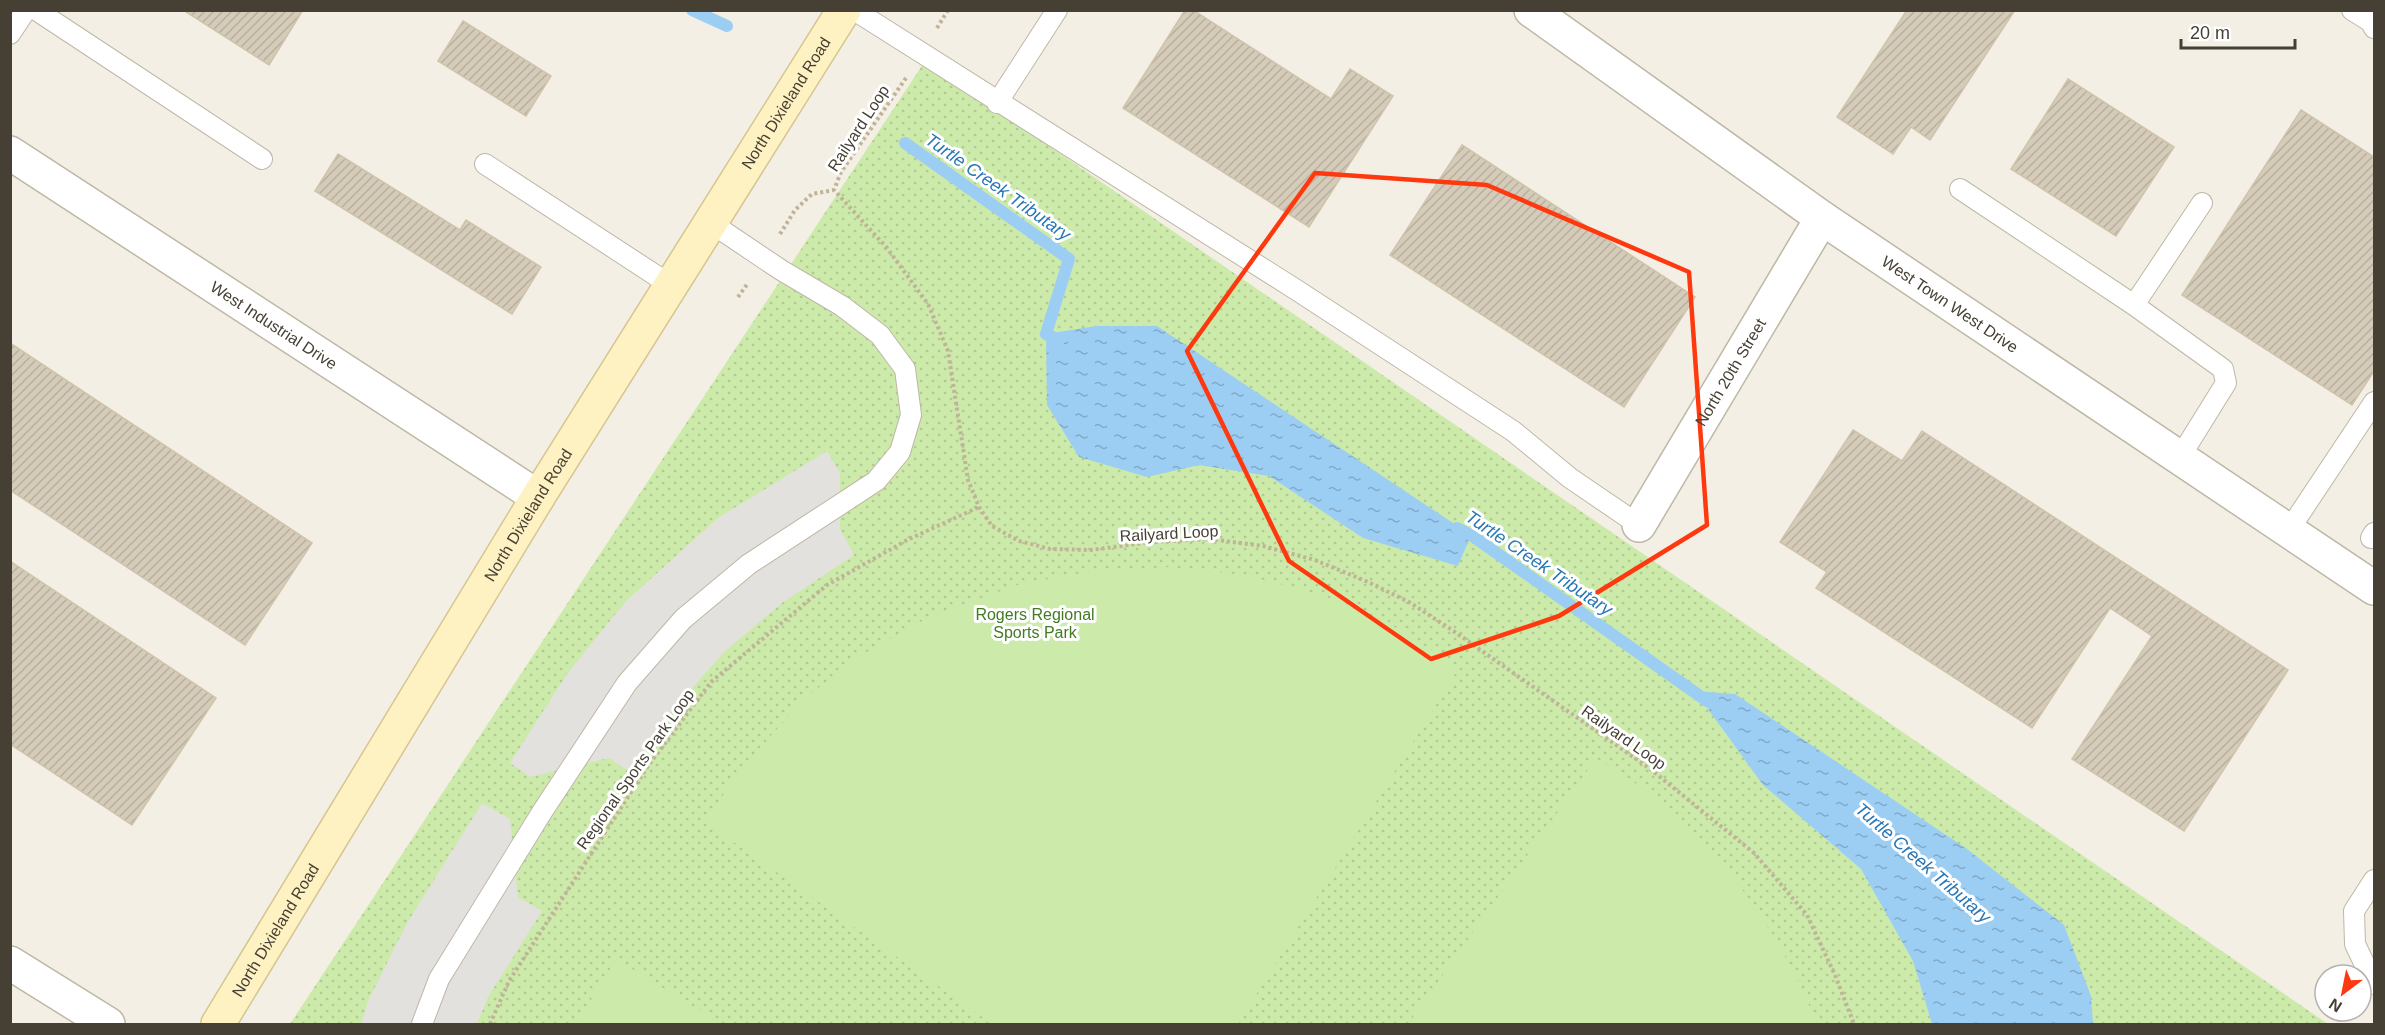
<svg xmlns="http://www.w3.org/2000/svg" width="2385" height="1035" font-family="Helvetica,sans-serif">
	<style>
		.grass { fill: url(#grass-dots) }
		.garden { fill: #cceaaa }
		.parking { fill: #e3e1dd }
		.water { fill: url(#water-ripples) }
		.lines { fill: none; stroke-linecap: round; stroke-linejoin: round }
		.stream { stroke: #9ccef4; stroke-width: 12 }
		.building { fill: url(#building-hatch); stroke: #d0c3ac; stroke-width: 1.5 }
		.lane-casing { stroke: #bfb7a6; stroke-width: 22 }
		.street-casing { stroke: #bfb7a6; stroke-width: 36 }
		.secondary-casing { stroke: #d5c591; stroke-width: 36 }
		.path { stroke: #c1b397; stroke-width: 4; stroke-dasharray: 3 3; stroke-linecap: butt }
		.lane { stroke: #fff; stroke-width: 20 }
		.street { stroke: #fff; stroke-width: 33 }
		.secondary { stroke: #fff2c2; stroke-width: 33 }
		.marked { fill: none; stroke: #ff390f; stroke-width: 4.5; stroke-linejoin: round }
		.labels { text-anchor: middle; stroke-width: 6; stroke-linejoin: round; paint-order: stroke }
		.street-label { font-size: 16px; fill: #453f34; stroke: #fff }
		.park-label { font-size: 16px; fill: #437a24; stroke: #fff }
		.water-label { font-size: 18px; font-style: italic; fill: #2877b6; stroke: #fff }
	</style>
	<defs>
		<pattern id="grass-dots" width="8" height="8" patternUnits="userSpaceOnUse" patternTransform="scale(1.5)"><rect width="8" height="8" fill="#cceaaa"/><path d="M2 2h.1M6 6h.1" fill="none" stroke="#b1ca93" stroke-width="1.8" stroke-linecap="round"/></pattern>
		<pattern id="water-ripples" width="26" height="14" patternUnits="userSpaceOnUse" patternTransform="scale(1.5)"><rect width="26" height="14" fill="#9ccef4"/><path d="M2 4q2-2 4 0t4 0M15 11q2-2 4 0t4 0" fill="none" stroke="#81a9c6"/></pattern>
		<pattern id="building-hatch" width="6" height="6" patternUnits="userSpaceOnUse" patternTransform="scale(1.5)"><rect width="6" height="6" fill="#d5cbb9"/><path d="M-1 1l2-2M0 6l6-6M5 7l2-2" fill="none" stroke="#b8afa0"/></pattern>
	</defs>
	<rect width="100%" height="100%" fill="#f3efe4"/>
	<path class="grass" d="M925 61 2328 1024H290Z"/>
	<path class="garden" d="M1169 567 1245 575 1322 595 1393 626 1459 668 1238 1024H992L705 822 739 771 803 700 856 658 929 617 1017 585 1087 572Z
		M1596 758C1612 769 1631 779 1646 791 1724 852 1780 932 1817 1024H1408Z
		M616 959 722 1024H723H576Z"/>
	<path class="parking" d="M827 451 840 473V529L854 555 782 603 724 652 671 712 630 772 609 758 530 777 510 763 567 674 626 601 718 518Z
		M482 803 510 819 518 897 542 911 488 997 477 1024H361L368 1001 407 923Z"/>
	<path class="water" d="M1096 326H1157L1471 535 1458 566 1363 538 1269 476 1199 465 1147 477 1079 457 1047 405 1046 334Z
		M1695 691 1735 694 1967 849 2064 925 2091 996 2093 1024H1932L1913 961 1861 869 1763 785Z"/>
	<g class="lines">
		<path class="stream" d="M692 10 727 26
			M905 143 1069 259 1046 334 1059 340
			M1457 528 1471 535 1707 701"/>
	</g>
	<path class="building" d="M183 10H303L269 65Z
		M1185 10H1193L1331 99 1350 69 1393 96 1309 227 1123 108Z
		M1907 10H2015L1930 140 1911 127 1893 154 1837 117Z
		M463 21 551 76 526 116 438 61Z
		M2068 79 2174 147 2116 236 2011 169Z
		M2301 110 2374 157V371L2352 405 2182 295Z
		M1462 145 1695 297 1624 407 1390 255Z
		M338 154 460 230 466 220 541 267 512 314 315 191Z
		M10 343 312 543 245 645 10 490Z
		M1853 430 1902 461 1922 431 2288 670 2184 831 2072 759 2152 636 2110 608 2032 728 1816 588 1827 572 1780 542Z
		M10 561 216 698 132 825 10 744Z"/>
	<g class="lines">
		<g class="lane-casing">
			<path id="lane" d="M36 10 262 159
				M854 10 1295 289 1513 431 1570 478 1639 525
				M2352 10 2371 22 2374 28
				M10 34 26 10
				M997 103 1057 10
				M485 164 672 286
				M1960 189 2134 305 2223 369 2226 383 2180 457
				M2134 305 2202 203
				M2289 530 2374 402
				M2371 538 2374 533
				M2374 880 2354 911 2355 944 2374 984
				M422 1024 439 979 542 812 627 683 683 619 749 564 876 481 900 452 911 415 905 369 880 335 842 306 781 270 711 223"/>
		</g>
		<g class="street-casing">
			<g id="street">
				<path id="s1" d="M1531 10 1822 218 2374 588"/>
				<path id="s2" d="M10 153 538 497"/>
				<path id="s3" d="M1639 525 1822 218"/>
				<path d="M10 963 108 1024"/>
			</g>
		</g>
		<g class="secondary-casing">
			<g id="secondary">
				<path id="s4" d="M218 1024 538 497 844 10"/>
			</g>
		</g>
		<path class="path" d="M937 28 948 10
			M906 78 841 172 834 190 887 248 928 304 948 351 968 480 979 507 992 526 1019 541 1050 549 1091 550 1151 542 1210 539 1263 546 1315 560 1368 582 1409 602 1452 630 1649 768 1754 853 1807 915 1835 975 1854 1024
			M780 234 795 210 812 194 834 190
			M738 297 748 283
			M490 1024 509 981 648 766 711 682 827 585 909 539 979 507"/>
		<use href="#lane" class="lane"/>
		<use href="#street" class="street"/>
		<use href="#secondary" class="secondary"/>
	</g>
	<path class="marked" d="M1315 173 1487 185 1689 272 1707 525 1559 616 1431 659 1289 561 1187 351Z"/>
	<g class="labels">
		<g class="street-label">
			<text dy="6" stroke="none"><textPath href="#s4" startOffset="1082">North Dixieland Road</textPath></text>
			<text transform="translate(858 128) rotate(-57)" y="6">Railyard Loop</text>
			<text dy="6" stroke="none"><textPath href="#s1" startOffset="512">West Town West Drive</textPath></text>
			<text dy="6" stroke="none"><textPath href="#s2" startOffset="315">West Industrial Drive</textPath></text>
			<text dy="6" stroke="none"><textPath href="#s3" startOffset="178">North 20th Street</textPath></text>
			<text dy="6" stroke="none"><textPath href="#s4" startOffset="596">North Dixieland Road</textPath></text>
			<text transform="translate(1169 533) rotate(-3)" y="6">Railyard Loop</text>
			<text transform="translate(1624 737) rotate(35)" y="6">Railyard Loop</text>
			<text transform="translate(635 769) rotate(-55)" y="6">Regional Sports Park Loop</text>
			<text dy="6" stroke="none"><textPath href="#s4" startOffset="110">North Dixieland Road</textPath></text>
		</g>
		<g class="park-label">
			<text x="1035" y="620">Rogers Regional<tspan x="1035" dy="18">Sports Park</tspan></text>
		</g>
		<g class="water-label">
			<text transform="translate(998 187) rotate(35)" y="6">Turtle Creek Tributary</text>
			<text transform="translate(1539 563) rotate(34)" y="6">Turtle Creek Tributary</text>
			<text transform="translate(1923 863) rotate(41)" y="6">Turtle Creek Tributary</text>
		</g>
	</g>
	<rect width="2385" height="1035" fill="none" stroke="#453f34" stroke-width="24"/>
	<g transform="translate(2343 993) rotate(212)"><circle r="28" fill="#ffffff" stroke="#b5b2ae" stroke-width="1.5"/>
	<path d="M0-4.5L10 22L0 15L-10 22Z" fill="#ff390f"/>
	<text y="-9" font-size="16" font-weight="bold" text-anchor="middle" fill="#453f34">N</text>
	</g>
	<path d="M2181 39v9h114v-9" fill="none" stroke="#453f34" stroke-width="3"/>
	<text x="2190" y="39" font-size="18" fill="#453f34" stroke="#ffffff" stroke-width="4.5" paint-order="stroke">20 m</text>
</svg>
